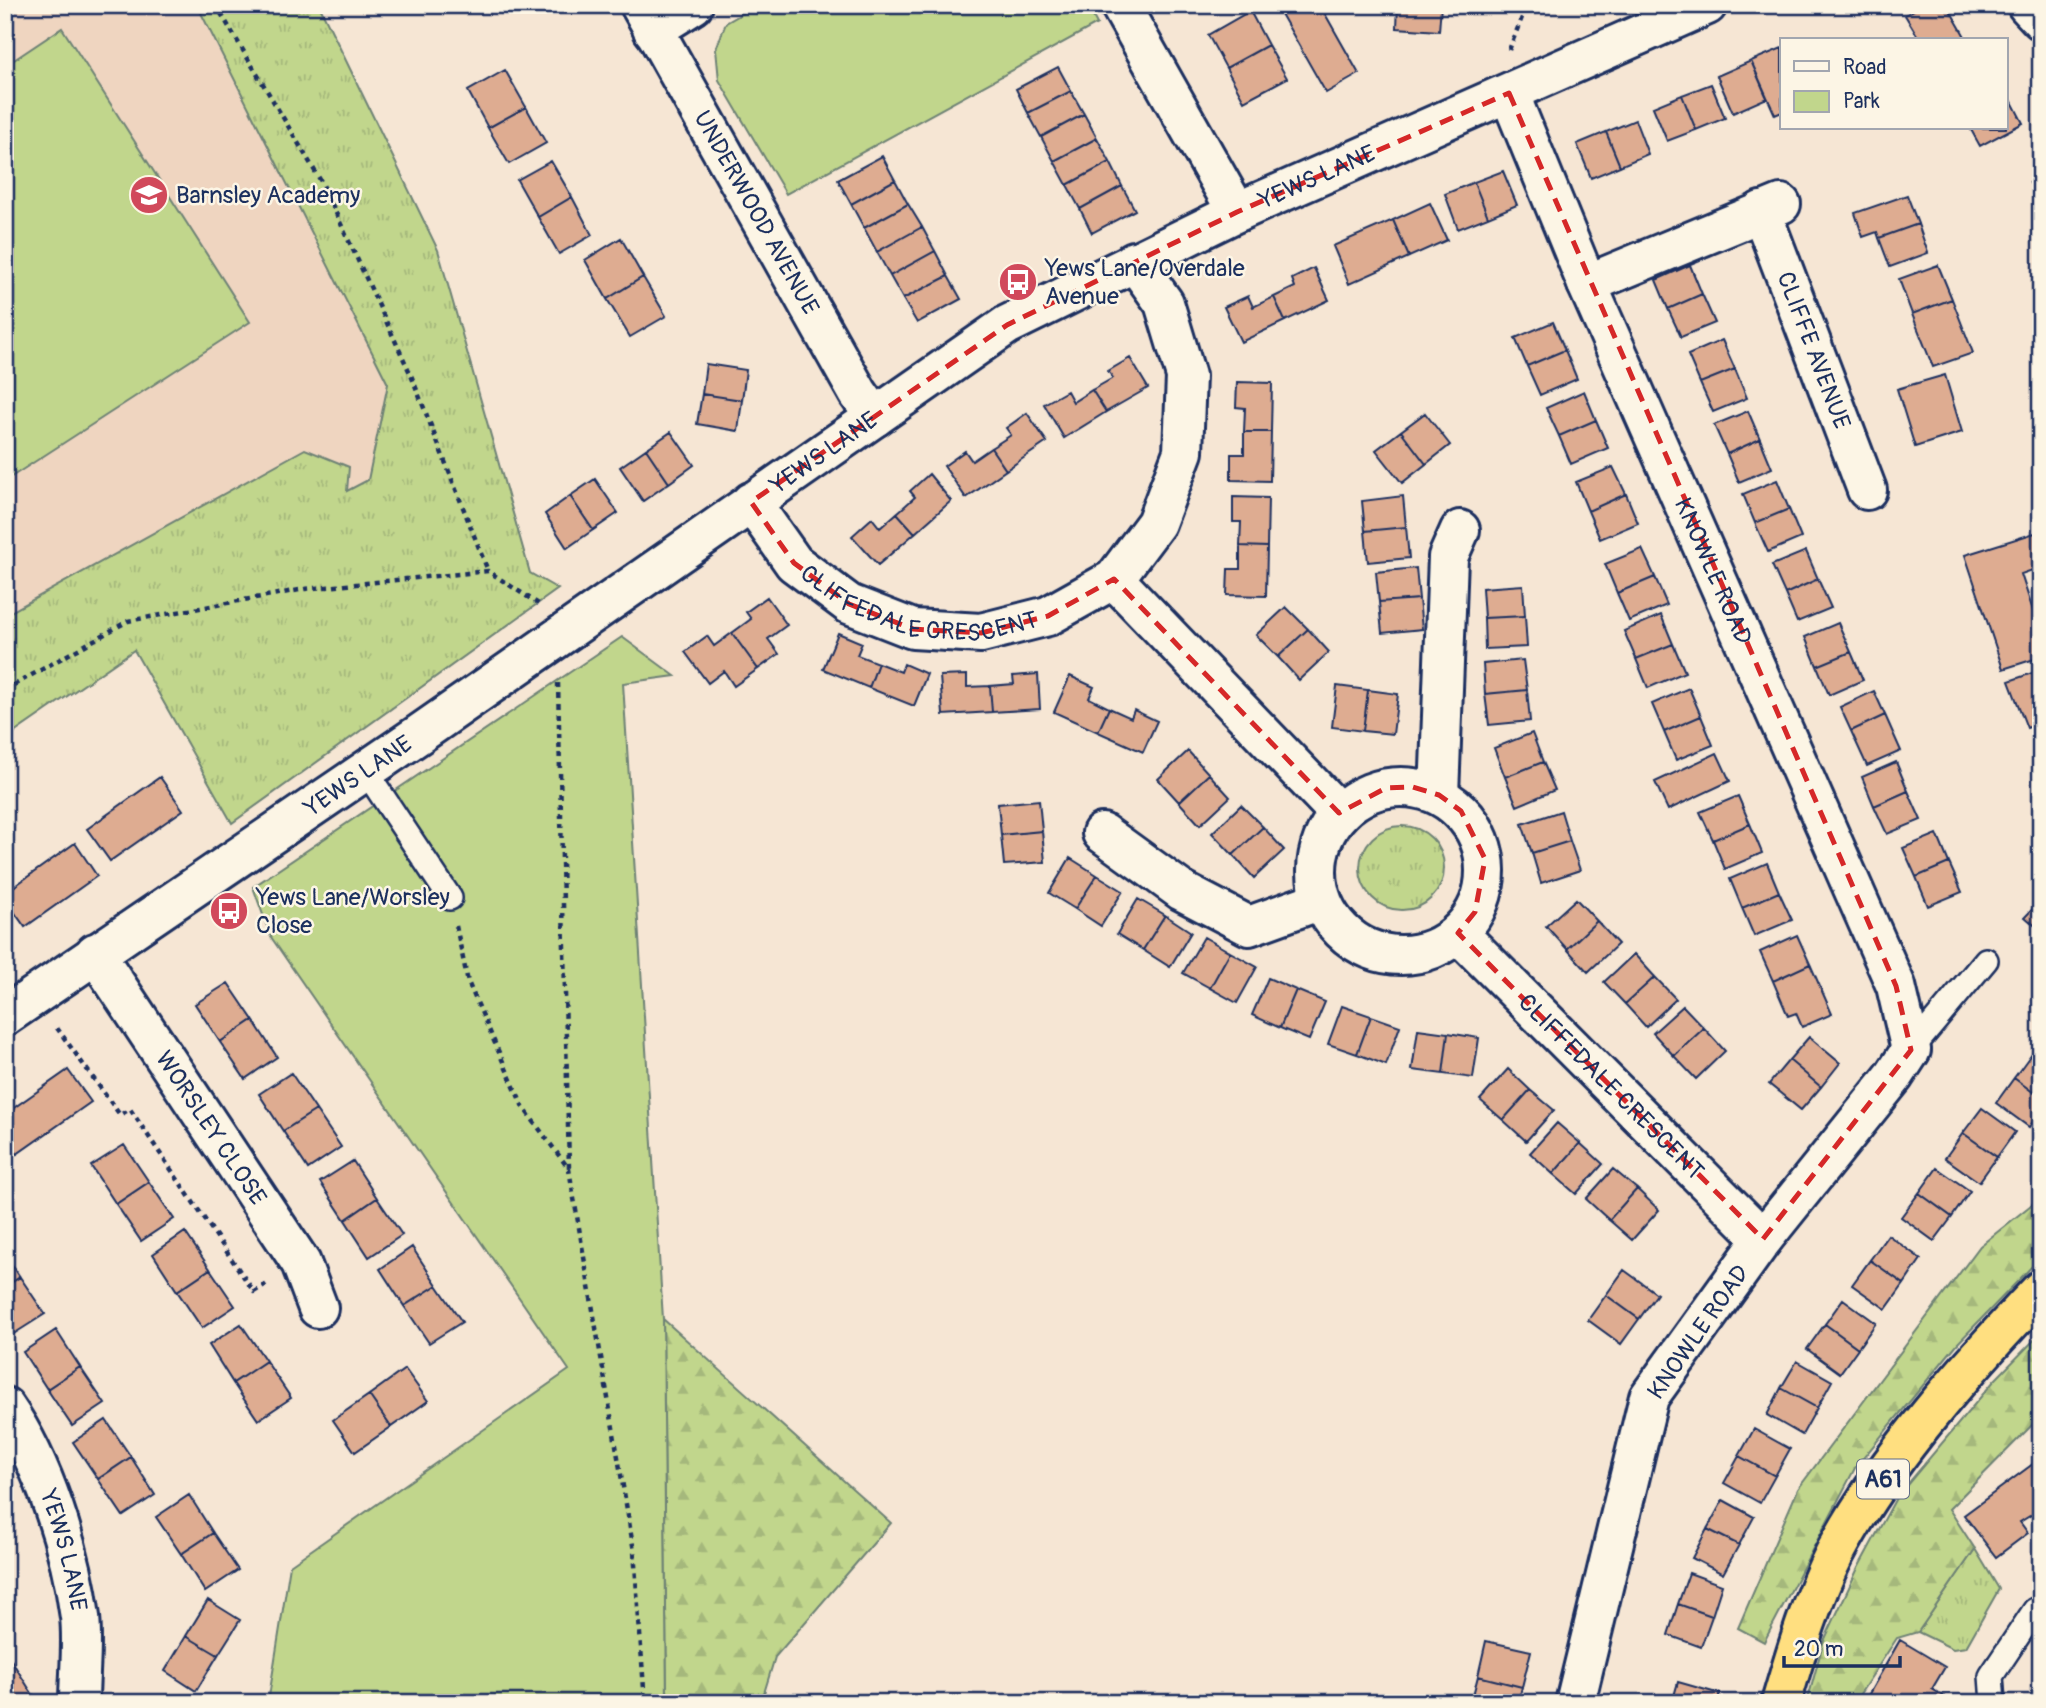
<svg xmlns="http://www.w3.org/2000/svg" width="2046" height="1708" font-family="Pangolin,sans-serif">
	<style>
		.built { fill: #efd5c0 }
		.grass { fill: url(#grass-tufts); stroke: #6e8275; stroke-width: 2 }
		.forest { fill: url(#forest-firs); stroke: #6e8275; stroke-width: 2 }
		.park { fill: #c1d68c; stroke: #6e8275; stroke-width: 2 }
		.building { fill: #deac91; stroke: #1b2f5e; stroke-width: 2 }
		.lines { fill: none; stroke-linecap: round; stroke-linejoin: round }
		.lane-casing { stroke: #1b2f5e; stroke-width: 28 }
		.street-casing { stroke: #1b2f5e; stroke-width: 44 }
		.highway-casing { stroke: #1b2f5e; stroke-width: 44 }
		.path { stroke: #1b2f5e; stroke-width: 4.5; stroke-dasharray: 5 5; stroke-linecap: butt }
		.lane { stroke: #fcf5e5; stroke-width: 23 }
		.street { stroke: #fcf5e5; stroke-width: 38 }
		.highway { stroke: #ffdf80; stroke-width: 38 }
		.marked { fill: none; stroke: #d62828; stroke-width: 5; stroke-dasharray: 14 9; stroke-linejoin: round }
		.labels { text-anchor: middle; stroke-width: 5; stroke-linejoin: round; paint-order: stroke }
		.shield { fill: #fcf5e5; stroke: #5e6a86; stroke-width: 2 }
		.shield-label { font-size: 23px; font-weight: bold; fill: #1b2f5e }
		.street-label { font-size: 24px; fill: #1b2f5e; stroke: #fcf5e5 }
		.poi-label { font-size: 24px; fill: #1b2f5e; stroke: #fcf5e5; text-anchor: start }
	</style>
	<defs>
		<pattern id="grass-tufts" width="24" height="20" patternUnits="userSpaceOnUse" patternTransform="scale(1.75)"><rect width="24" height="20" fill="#c1d68c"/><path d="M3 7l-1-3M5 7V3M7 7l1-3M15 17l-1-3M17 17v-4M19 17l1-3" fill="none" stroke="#a5b87b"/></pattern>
		<pattern id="forest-firs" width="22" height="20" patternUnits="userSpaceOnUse" patternTransform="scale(1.75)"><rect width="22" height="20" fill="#c1d68c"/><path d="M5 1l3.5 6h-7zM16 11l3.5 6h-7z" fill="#a5b87b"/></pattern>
	</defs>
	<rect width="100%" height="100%" fill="#f6e6d4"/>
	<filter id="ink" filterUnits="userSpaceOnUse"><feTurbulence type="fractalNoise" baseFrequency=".0143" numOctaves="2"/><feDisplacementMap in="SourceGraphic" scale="14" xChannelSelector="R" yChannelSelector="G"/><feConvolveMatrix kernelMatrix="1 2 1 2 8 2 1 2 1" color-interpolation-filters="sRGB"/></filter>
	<g filter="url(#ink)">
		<path class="built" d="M5 5H197L388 384 368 480 5 672Z"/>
		<path class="grass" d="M197 5H319L438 250 530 573 558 589 232 823 134 650 5 739V615L305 449 349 467 347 491 368 480 388 384Z
			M1360 868a42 42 0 1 1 84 0a42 42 0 1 1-84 0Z
			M1975 1549 1999 1589 1966 1647 1953 1649 1918 1632Z"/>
		<path class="forest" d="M2041 1197V1257L1957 1344 1855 1468 1764 1642 1738 1628 1798 1489 1980 1246Z
			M663 1319 891 1523 775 1657 761 1703H667Z
			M2041 1333V1416L1949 1509 1975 1549 1918 1632 1897 1638 1854 1703H1807L1823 1643 1858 1568 1896 1498 1994 1381Z"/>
		<path class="park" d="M757 5H1087L1097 24 786 194 719 80 716 49 726 23Z
			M62 28 250 322 5 481V66Z
			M622 637 675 676 623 683 663 1319 667 1703H268L290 1565 569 1370 271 937 253 887Z"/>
		<path class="building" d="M1276 5H1320L1359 74 1326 93Z
			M1398 5H1441L1439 31 1397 28Z
			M1923 5H1947L1967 40H1920L1905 15Z
			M1250 11 1268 45 1226 68 1208 35Z
			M1268 45 1287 78 1244 101 1226 68Z
			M1782 48V112L1775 115 1751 61Z
			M1751 61 1767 98 1733 113 1717 76Z
			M1058 67 1071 91 1028 113 1016 89Z
			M505 70 526 107 488 128 468 91Z
			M1711 84 1725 118 1696 130 1682 95Z
			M1071 91 1084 114 1041 137 1028 113Z
			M2007 92 2023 123 1980 146 1970 128H2006Z
			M1682 95 1696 130 1667 141 1653 107Z
			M526 107 546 143 509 164 488 128Z
			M1084 114 1097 138 1054 161 1041 137Z
			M1635 120 1648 154 1620 166 1606 132Z
			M1606 132 1620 166 1591 178 1577 144Z
			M1097 138 1110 162 1067 185 1054 161Z
			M882 156 895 180 851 204 838 180Z
			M551 161 572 197 538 217 517 180Z
			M1110 162 1122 186 1080 209 1067 185Z
			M1503 171 1517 205 1488 217 1474 182Z
			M2041 177V202L2030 183Z
			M895 180 908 204 864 228 851 204Z
			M1474 182 1488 217 1458 229 1445 194Z
			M1122 186 1135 210 1092 233 1080 209Z
			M1907 195 1918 224 1879 238 1877 232 1863 237 1855 213Z
			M572 197 592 235 559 254 538 217Z
			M1430 203 1447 240 1409 257 1393 220Z
			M908 204 922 227 877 252 864 228Z
			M1393 220 1409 257 1349 284 1333 246Z
			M1918 224 1928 253 1890 267 1879 238Z
			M922 227 935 251 890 276 877 252Z
			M621 238 643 277 607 299 585 260Z
			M935 251 948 276 903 299 890 276Z
			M1690 265 1702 294 1668 309 1656 280Z
			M1938 265 1952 299 1912 314 1899 279Z
			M1314 268 1329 300 1285 321 1274 297 1295 287 1292 279Z
			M948 276 961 299 917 323 903 299Z
			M643 277 666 316 630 337 607 299Z
			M1702 294 1715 323 1681 337 1668 309Z
			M1248 296 1253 307 1274 297 1285 321 1241 342 1224 307Z
			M1952 299 1973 353 1933 367 1912 314Z
			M1553 322 1565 350 1527 366 1515 338Z
			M1722 340 1735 369 1700 383 1688 355Z
			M1565 350 1577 379 1540 395 1527 366Z
			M1130 358 1148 388 1106 412 1092 390 1113 378 1108 371Z
			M706 364 746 370 742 400 702 394Z
			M1735 369 1747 398 1713 412 1700 383Z
			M1945 375 1962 432 1915 447 1897 389Z
			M1237 382 1272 383 1271 432H1244L1245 408 1236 407Z
			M1092 390 1106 412 1064 438 1044 404 1067 391 1073 402Z
			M1584 391 1596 420 1559 436 1546 408Z
			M702 394 742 400 738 431 697 424Z
			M1748 411 1760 439 1727 454 1714 425Z
			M1027 413 1047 442 1006 470 991 448 1011 435 1006 428Z
			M1425 413 1450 445 1426 464 1401 431Z
			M1596 420 1608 448 1571 464 1559 436Z
			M1401 431 1426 464 1402 483 1376 450Z
			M671 432 694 465 669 483 646 449Z
			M1244 432H1271L1270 481 1231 480V454H1244Z
			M1760 439 1772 468 1739 482 1727 454Z
			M991 448 1006 470 966 498 944 466 965 451 972 461Z
			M646 449 669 483 643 501 620 467Z
			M1613 467 1626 494 1588 511 1576 482Z
			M929 474 951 501 915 533 897 513 915 497 910 491Z
			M595 479 618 513 593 530 570 496Z
			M1777 480 1789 509 1755 523 1743 494Z
			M1626 494 1638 523 1600 539 1588 511Z
			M570 496 593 530 567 548 545 514Z
			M1403 496 1406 527 1365 531 1362 501Z
			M1233 497 1268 498 1267 547 1240 546 1241 522H1233Z
			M1789 509 1801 538 1768 552 1755 523Z
			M897 513 915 533 878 565 852 536 872 518 880 528Z
			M1406 527 1409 558 1368 562 1365 531Z
			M2041 531V567L2021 574 2041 635V657L2003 669 1965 555Z
			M1240 546 1267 547 1266 596 1227 595 1228 569H1240Z
			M1642 549 1655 577 1617 593 1605 564Z
			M1806 551 1818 579 1785 594 1772 565Z
			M1416 568 1419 599 1379 602 1376 572Z
			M1655 577 1667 605 1629 621 1617 593Z
			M1818 579 1831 608 1797 622 1785 594Z
			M1523 585 1525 616 1484 618 1482 588Z
			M767 597 787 625 768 639 779 654 758 669 732 633 751 619 746 612Z
			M1419 599 1422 629 1382 633 1379 602Z
			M1286 607 1308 629 1278 657 1256 635Z
			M1661 615 1673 644 1636 659 1624 631Z
			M1525 616 1527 647 1485 649 1484 618Z
			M1838 623 1851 652 1817 666 1805 637Z
			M1308 629 1329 652 1299 680 1278 657Z
			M732 633 758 669 734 686 724 671 708 683 685 652 707 636 714 646Z
			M838 633 862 643 857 655 878 663 869 688 823 669Z
			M1673 644 1685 672 1648 688 1636 659Z
			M1851 652 1863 680 1829 695 1817 666Z
			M1523 660 1527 690 1485 694 1483 664Z
			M878 663 901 672 904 664 927 674 914 706 869 688Z
			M2041 670V723L2027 728 2009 681Z
			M1038 674 1040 709 992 712 990 686 1014 684 1013 676Z
			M967 675V687L990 686 992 712 943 715 940 676Z
			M1070 676 1094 687 1089 698 1109 708 1098 732 1054 712Z
			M1337 686 1368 690 1363 731 1332 727Z
			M1689 688 1701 716 1664 732 1652 704Z
			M1368 690 1398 694 1393 734 1363 731Z
			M1527 690 1530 721 1489 725 1485 694Z
			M1874 691 1885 715 1851 731 1840 707Z
			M1109 708 1131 718 1134 710 1157 721 1143 752 1098 732Z
			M1885 715 1901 751 1867 766 1851 731Z
			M1701 716 1713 745 1676 760 1664 732Z
			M1532 733 1543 762 1505 777 1494 748Z
			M1188 751 1209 774 1179 802 1158 779Z
			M1717 753 1730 781 1668 810 1655 782Z
			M1543 762 1555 790 1517 806 1505 777Z
			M1896 762 1908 791 1874 806 1862 777Z
			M1209 774 1230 797 1200 825 1179 802Z
			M160 777 183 810 110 861 87 829Z
			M1908 791 1921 820 1887 834 1874 806Z
			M1738 796 1750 824 1713 840 1700 812Z
			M1039 800 1042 831 1001 835 998 804Z
			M1241 805 1263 827 1233 855 1212 833Z
			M1561 811 1570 841 1532 853 1522 824Z
			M1750 824 1762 853 1725 869 1713 840Z
			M1263 827 1284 850 1254 878 1233 855Z
			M1042 831 1045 862 1004 865 1001 835Z
			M1937 834 1949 863 1916 877 1903 848Z
			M1570 841 1580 870 1541 883 1532 853Z
			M75 843 97 876 25 927 5 899V893Z
			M1070 858 1097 875 1075 909 1049 893Z
			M1767 863 1779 892 1742 908 1730 879Z
			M1949 863 1962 892 1928 906 1916 877Z
			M1097 875 1123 891 1101 926 1075 909Z
			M1779 892 1792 920 1754 936 1742 908Z
			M1138 899 1165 915 1143 950 1117 934Z
			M1576 899 1597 921 1567 949 1546 926Z
			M2041 900V931L2025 917Z
			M1165 915 1191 932 1170 967 1143 950Z
			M1597 921 1618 944 1588 972 1567 949Z
			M1797 935 1810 964 1773 981 1760 952Z
			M1204 937 1230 952 1210 988 1183 973Z
			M1230 952 1257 967 1237 1003 1210 988Z
			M1634 954 1655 977 1625 1004 1604 982Z
			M1810 964 1832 1014 1802 1027 1796 1013 1788 1016 1773 981Z
			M1655 977 1676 999 1646 1027 1625 1004Z
			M1268 978 1296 990 1280 1028 1252 1015Z
			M228 983 253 1020 220 1042 195 1004Z
			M1296 990 1325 1002 1309 1040 1280 1028Z
			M1342 1006 1371 1016 1357 1054 1328 1044Z
			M1683 1006 1704 1028 1674 1056 1653 1033Z
			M1371 1016 1400 1026 1386 1065 1357 1054Z
			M253 1020 277 1057 245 1079 220 1042Z
			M1704 1028 1725 1051 1696 1079 1674 1056Z
			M1418 1029 1448 1033 1443 1074 1412 1070Z
			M1448 1033 1479 1038 1473 1078 1443 1074Z
			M1809 1037 1840 1063 1821 1087 1789 1060Z
			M2032 1053 2041 1059V1098L2014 1078Z
			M1789 1060 1821 1087 1801 1110 1769 1084Z
			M1508 1069 1530 1090 1503 1120 1480 1100Z
			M68 1070 91 1102 17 1154 5 1136V1114Z
			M291 1073 316 1110 283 1131 259 1094Z
			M2014 1078 2041 1098V1111L2029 1127 1996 1103Z
			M1530 1090 1554 1110 1526 1141 1503 1120Z
			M1982 1108 2015 1132 1997 1157 1963 1133Z
			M316 1110 341 1147 308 1169 283 1131Z
			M1557 1123 1580 1143 1553 1174 1530 1153Z
			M1963 1133 1997 1157 1979 1182 1945 1158Z
			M1580 1143 1603 1164 1576 1194 1553 1174Z
			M124 1145 149 1182 116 1204 91 1166Z
			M353 1161 377 1198 345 1220 320 1182Z
			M1937 1168 1970 1191 1952 1217 1919 1193Z
			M1613 1169 1637 1189 1609 1220 1586 1199Z
			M149 1182 174 1219 141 1241 116 1204Z
			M1637 1189 1659 1210 1632 1240 1609 1220Z
			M1919 1193 1952 1217 1934 1241 1901 1217Z
			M377 1198 402 1235 369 1257 345 1220Z
			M185 1232 210 1269 177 1291 153 1254Z
			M1888 1235 1921 1259 1904 1284 1870 1260Z
			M412 1247 437 1285 404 1306 380 1269Z
			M5 1254 20 1277 5 1287Z
			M1870 1260 1904 1284 1886 1309 1852 1285Z
			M210 1269 235 1306 202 1328 177 1291Z
			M1624 1270 1657 1294 1639 1319 1606 1295Z
			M20 1277 45 1314 12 1335 5 1325V1287Z
			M437 1285 462 1322 429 1343 404 1306Z
			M1606 1295 1639 1319 1621 1344 1588 1320Z
			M1843 1299 1876 1323 1858 1348 1825 1324Z
			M241 1324 266 1361 233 1383 209 1345Z
			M1825 1324 1858 1348 1840 1373 1807 1349Z
			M56 1330 80 1367 47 1389 23 1352Z
			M266 1361 291 1398 258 1420 233 1383Z
			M1797 1361 1832 1381 1817 1408 1781 1388Z
			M80 1367 105 1404 72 1426 47 1389Z
			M405 1369 428 1401 391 1427 369 1395Z
			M1781 1388 1817 1408 1802 1435 1767 1415Z
			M369 1395 391 1427 355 1452 333 1420Z
			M106 1420 131 1457 98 1479 73 1442Z
			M1754 1429 1790 1449 1775 1476 1739 1456Z
			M1739 1456 1775 1476 1760 1503 1724 1483Z
			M131 1457 155 1495 123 1516 98 1479Z
			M2041 1458V1509L2020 1522 2028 1533 1996 1557 1964 1515Z
			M189 1495 213 1533 181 1554 156 1517Z
			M1723 1500 1754 1517 1739 1545 1707 1529Z
			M1707 1529 1739 1545 1723 1574 1692 1558Z
			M213 1533 238 1570 205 1592 181 1554Z
			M1689 1573 1722 1585 1712 1616 1678 1604Z
			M208 1600 240 1620 218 1655 186 1636Z
			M1678 1604 1712 1616 1701 1647 1668 1635Z
			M186 1636 218 1655 196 1691 165 1671Z
			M1900 1640 1945 1667 1932 1689 1945 1697 1942 1703H1874L1866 1699Z
			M1486 1641 1531 1651 1522 1687 1478 1676Z
			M8 1655 33 1695 20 1703H5V1657Z
			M1478 1676 1522 1687 1518 1703H1471Z
			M1678 1682 1720 1694 1717 1703H1672Z"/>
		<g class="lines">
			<g class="lane-casing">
				<path id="lane" d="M365 770 450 898
					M1911 1050 1986 960
					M1993 1703 1991 1676 2035 1610"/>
			</g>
			<g class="street-casing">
				<g id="street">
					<path id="s1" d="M640 5 858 393 875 417"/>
					<path d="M1120 5 1237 212"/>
					<path d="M2027 5 2041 20"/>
					<path d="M653 30 693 5"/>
					<path id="s2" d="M1509 93 1587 284 1896 986 1911 1050 1894 1076 1763 1239 1649 1397 1575 1703"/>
					<path id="s3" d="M1761 211 1867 490"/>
					<path d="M1587 284 1781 204"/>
					<path id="s4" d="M751 502 794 563 849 604 913 629 981 633 1048 616 1114 579 1156 523 1183 452 1186 376 1164 303 1134 261"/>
					<path d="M1114 579 1339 813"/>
					<circle cx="1401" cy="871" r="84"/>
					<path d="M1439 795 1448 557 1460 530"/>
					<path d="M1102 833 1182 891 1249 926 1321 900"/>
					<path id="s5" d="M1458 933 1763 1239"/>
					<path id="s6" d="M95 953 301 1263 318 1308"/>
					<path id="s7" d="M5 1016 418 735 1007 325 1237 212 1707 5"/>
					<path id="s8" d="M5 1407C44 1463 71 1550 80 1617 83 1645 79 1675 79 1703"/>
				</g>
			</g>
			<g class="highway-casing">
				<path id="highway" d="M1781 1703C1796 1652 1811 1600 1835 1553 1884 1460 1969 1365 2041 1290"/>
			</g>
			<path class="path" d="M216 5 322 183 411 375 488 571
				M1509 50 1527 5
				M558 683 569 1169
				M5 690 128 621 305 589 488 571 540 605
				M456 926 468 982 523 1107 569 1169 634 1551 645 1703
				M57 1028 120 1115 130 1109 254 1292 266 1284"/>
			<use href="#lane" class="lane"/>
			<use href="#street" class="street"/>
			<use href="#highway" class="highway"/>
		</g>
	</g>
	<path class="marked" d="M1509 93 1896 986 1911 1050 1763 1239 1458 933 1475 912 1485 859 1461 811 1439 795 1413 787 1386 788 1339 813 1114 579 1048 616 981 633 913 629 849 604 794 563 751 502 1007 325 1237 212Z"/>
	<defs>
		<g id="school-disc" transform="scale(2.0125)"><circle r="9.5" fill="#d1495b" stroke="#fcf5e5"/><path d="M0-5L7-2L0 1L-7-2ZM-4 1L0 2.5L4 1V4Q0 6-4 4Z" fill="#fff"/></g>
		<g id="bus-disc" transform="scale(2.0125)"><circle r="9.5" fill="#d1495b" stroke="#fcf5e5"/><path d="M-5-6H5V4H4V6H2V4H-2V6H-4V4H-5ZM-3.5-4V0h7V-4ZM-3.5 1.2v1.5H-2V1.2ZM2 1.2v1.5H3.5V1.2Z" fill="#fff"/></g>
	</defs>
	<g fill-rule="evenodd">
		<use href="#school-disc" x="149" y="195"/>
		<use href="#bus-disc" x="1018" y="282"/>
		<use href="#bus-disc" x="229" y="911"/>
	</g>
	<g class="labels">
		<rect class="shield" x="1857" y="1459.5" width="52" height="39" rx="5"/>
		<g class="shield-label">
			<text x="1883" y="1487">A61</text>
		</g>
		<g class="street-label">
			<text dy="8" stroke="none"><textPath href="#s7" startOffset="1561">YEWS LANE</textPath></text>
			<text dy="8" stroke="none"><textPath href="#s1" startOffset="238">UNDERWOOD AVENUE</textPath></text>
			<text dy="8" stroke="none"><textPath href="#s3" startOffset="149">CLIFFE AVENUE</textPath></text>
			<text dy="8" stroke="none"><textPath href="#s7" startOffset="994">YEWS LANE</textPath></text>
			<text dy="8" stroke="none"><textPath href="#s2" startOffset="520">KNOWLE ROAD</textPath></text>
			<text dy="8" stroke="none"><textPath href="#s4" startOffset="212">CLIFFEDALE CRESCENT</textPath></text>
			<text dy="8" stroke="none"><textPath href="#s7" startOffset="427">YEWS LANE</textPath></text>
			<text dy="8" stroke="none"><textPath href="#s5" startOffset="217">CLIFFEDALE CRESCENT</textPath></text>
			<text dy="8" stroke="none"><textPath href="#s6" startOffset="210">WORSLEY CLOSE</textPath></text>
			<text transform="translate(1698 1332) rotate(-55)" y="8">KNOWLE ROAD</text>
			<text dy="8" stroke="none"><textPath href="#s8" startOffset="156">YEWS LANE</textPath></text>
		</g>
		<g class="poi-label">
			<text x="176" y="203">Barnsley Academy</text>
			<text x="1045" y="276">Yews Lane/Overdale<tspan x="1045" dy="28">Avenue</tspan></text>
			<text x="256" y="905">Yews Lane/Worsley<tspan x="256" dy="28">Close</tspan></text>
		</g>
	</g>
	<rect width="2046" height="1708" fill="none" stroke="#fcf5e5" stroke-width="28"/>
	<rect x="14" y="14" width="2018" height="1680" fill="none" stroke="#1b2f5e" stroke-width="2.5" filter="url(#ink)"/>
	<rect x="1780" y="38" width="228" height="91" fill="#fcf5e5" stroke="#a2a6af" stroke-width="2"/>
	<rect x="1794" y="61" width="35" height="10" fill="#fcf5e5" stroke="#a2a6af" stroke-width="2"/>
	<text x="1843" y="74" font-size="21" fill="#1b2f5e">Road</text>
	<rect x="1794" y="91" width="35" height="21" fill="#c1d68c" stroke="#a2a6af" stroke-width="2"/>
	<text x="1843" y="108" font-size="21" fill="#1b2f5e">Park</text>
	<path d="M1784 1656v10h116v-10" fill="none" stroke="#1b2f5e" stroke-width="3.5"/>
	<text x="1794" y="1656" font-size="21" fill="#1b2f5e" stroke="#fcf5e5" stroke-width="5" paint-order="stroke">20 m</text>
</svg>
